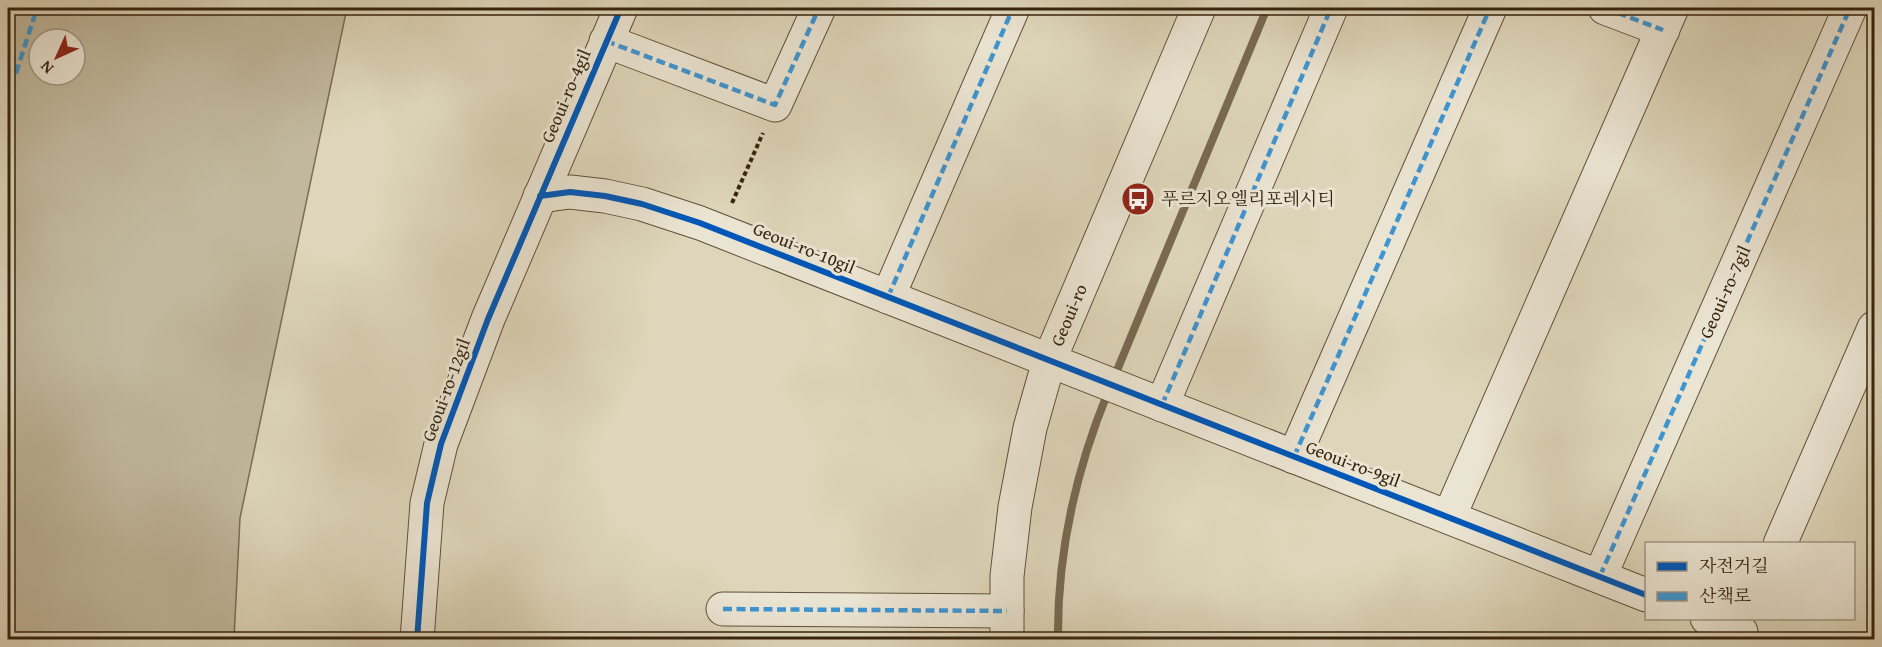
<svg xmlns="http://www.w3.org/2000/svg" width="1882" height="647" font-family="'Gentium Book Plus','Noto Serif KR',serif">
	<style>
		.green { fill: #c1b89d; stroke: #7c6e56; stroke-width: 1.5; fill-rule: evenodd }
		.lines { fill: none; stroke-linecap: round; stroke-linejoin: round }
		.stream { stroke: #796a52; stroke-width: 8 }
		.minor-casing { stroke: #605039; stroke-width: 35 }
		.tertiary-casing { stroke: #605039; stroke-width: 35 }
		.path { stroke: #36230e; stroke-width: 4; stroke-dasharray: 4.5 3; stroke-linecap: butt }
		.minor { stroke: #eae4d2; stroke-width: 33 }
		.tertiary { stroke: #eae4d2; stroke-width: 33 }
		.quiet { stroke: #3e95d2; stroke-width: 4.5; stroke-dasharray: 9 4.5; stroke-linecap: butt }
		.cycleway-casing { stroke: #eae4d2; stroke-width: 10 }
		.cycleway { stroke: #0057b8; stroke-width: 6 }
		.labels { text-anchor: middle; stroke-width: 6; stroke-linejoin: round; paint-order: stroke }
		.street-label { font-size: 18px; fill: #36230e; stroke: #eae4d2 }
		.poi-label { font-size: 18px; fill: #36230e; stroke: #eae4d2; text-anchor: start }
	</style>
	<rect width="100%" height="100%" fill="#ded6ba"/>
	<filter id="stains"><feTurbulence type="fractalNoise" baseFrequency=".00333" numOctaves="4"/><feColorMatrix values="0 0 0 0 .2 0 0 0 0 .09 0 0 0 0 .02 0 0 0 .5 -.17"/></filter>
	<radialGradient id="worn" r=".72"><stop offset=".6" stop-color="#630" stop-opacity="0"/><stop offset="1" stop-color="#630" stop-opacity=".3"/></radialGradient>
	<path class="green" d="M8 8H347L240 518 234 639H8ZM39 39H75V75H39Z"/>
	<g class="lines">
		<path class="stream" d="M1113 380 1267 8
			M1058 640C1057 555 1076 470 1108 392"/>
		<g class="minor-casing">
			<path id="minor" d="M1605 8 1663 30
				M606 41 775 105 819 8
				M888 297 1013 8
				M1162 405 1331 8
				M1294 457 1490 8
				M1449 517 1672 8
				M1780 544 1874 328
				M1600 576 1850 8
				M723 609 1007 611
				M417 640 427 503 441 444 488 319 621 8"/>
		</g>
		<g class="tertiary-casing">
			<path id="tertiary" d="M540 196 570 192 605 196 642 204 700 223 1646 595
				M1707 618 1741 632
				M1007 640V576L1015 507 1030 428 1049 361 1199 8"/>
		</g>
		<path class="path" d="M732 203 763 133"/>
		<use href="#minor" class="minor"/>
		<use href="#tertiary" class="tertiary"/>
		<path class="quiet" d="M1605 8 1663 30
			M606 41 775 105 819 8
			M8 84 16 73 37 8
			M888 297 1013 8
			M1162 405 1331 8
			M1294 457 1490 8
			M1600 576 1850 8
			M723 609 1007 611"/>
		<g class="cycleway-casing">
			<path id="cycleway" d="M540 196 570 192 605 196 642 204 700 223 1646 595
				M417 640 427 503 441 444 488 319 621 8"/>
		</g>
		<use href="#cycleway" class="cycleway"/>
	</g>
	<defs>
		<g id="bus-disc" transform="scale(1.725)"><circle r="9.5" fill="#8f2418" stroke="#eae4d2"/><path d="M-5-6H5V4H4V6H2V4H-2V6H-4V4H-5ZM-3.5-4V0h7V-4ZM-3.5 1.2v1.5H-2V1.2ZM2 1.2v1.5H3.5V1.2Z" fill="#fff"/></g>
	</defs>
	<g fill-rule="evenodd">
		<use href="#bus-disc" x="1138" y="199"/>
	</g>
	<g class="labels">
		<g class="street-label">
			<text transform="translate(566 96) rotate(-67)" y="6">Geoui-ro-4gil</text>
			<text transform="translate(804 248) rotate(22)" y="6">Geoui-ro-10gil</text>
			<text transform="translate(1725 292) rotate(-66)" y="6">Geoui-ro-7gil</text>
			<text transform="translate(1069 315) rotate(-67)" y="6">Geoui-ro</text>
			<text transform="translate(446 390) rotate(-70)" y="6">Geoui-ro-12gil</text>
			<text transform="translate(1353 464) rotate(21)" y="6">Geoui-ro-9gil</text>
		</g>
		<g class="poi-label">
			<text x="1161" y="205">푸르지오엘리포레시티</text>
		</g>
	</g>
	<rect width="1882" height="647" fill="none" stroke="#ded6ba" stroke-width="30"/>
	<rect x="9" y="9" width="1864" height="629" fill="none" stroke="#36230e" stroke-width="3"/>
	<rect x="15" y="15" width="1852" height="617" fill="none" stroke="#36230e" stroke-width="1.5"/>
	<rect x="1645" y="542" width="210" height="78" fill="#eae4d2" stroke="#a29784" stroke-width="1.5"/>
	<rect x="1657" y="562" width="30" height="9" fill="#0057b8" stroke="#a29784" stroke-width="1.5"/>
	<text x="1699" y="572" font-size="18" fill="#36230e">자전거길</text>
	<rect x="1657" y="592" width="30" height="9" fill="#3e95d2" stroke="#a29784" stroke-width="1.5"/>
	<text x="1699" y="602" font-size="18" fill="#36230e">산책로</text>
	<g transform="translate(57 57) rotate(225)"><circle r="28" fill="#eae4d2" stroke="#a29784" stroke-width="1.5"/>
	<path d="M0-4.5L10 22L0 15L-10 22Z" fill="#8f2418"/>
	<text y="-9" font-size="16" font-weight="bold" text-anchor="middle" fill="#36230e">N</text>
	</g>
	<rect width="100%" height="100%" filter="url(#stains)"/>
	<rect width="100%" height="100%" fill="url(#worn)"/>
</svg>
